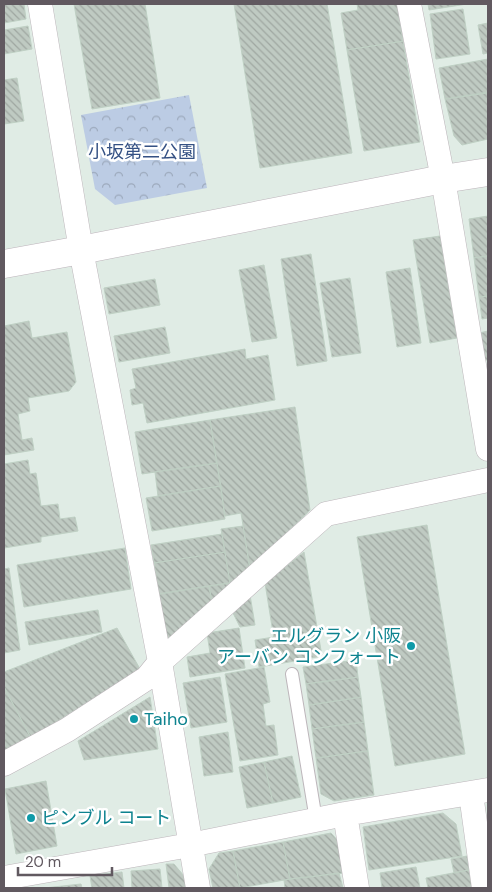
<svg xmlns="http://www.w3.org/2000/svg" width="492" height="892" font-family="'DM Sans','Noto Sans JP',sans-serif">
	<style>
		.park { fill: url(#park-crowns) }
		.building { fill: url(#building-back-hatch); stroke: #bfd0c4 }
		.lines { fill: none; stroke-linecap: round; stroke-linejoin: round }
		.lane-casing { stroke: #bdb6bb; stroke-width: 14 }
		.street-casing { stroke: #bdb6bb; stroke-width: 25 }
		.secondary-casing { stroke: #bdb4bb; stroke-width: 29 }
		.lane { stroke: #fff; stroke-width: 12 }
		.street { stroke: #fff; stroke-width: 24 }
		.secondary { stroke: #fff; stroke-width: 28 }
		.culture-dot { fill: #0f9aa8; stroke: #fff; stroke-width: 2 }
		.labels { text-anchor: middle; stroke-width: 5; stroke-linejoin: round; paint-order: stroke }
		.park-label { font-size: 18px; fill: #355184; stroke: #fff }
		.culture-label { font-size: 18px; fill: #0d838f; stroke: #fff; text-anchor: start }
	</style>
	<defs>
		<pattern id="park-crowns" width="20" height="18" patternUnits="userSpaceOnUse" patternTransform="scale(1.25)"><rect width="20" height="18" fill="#bccce4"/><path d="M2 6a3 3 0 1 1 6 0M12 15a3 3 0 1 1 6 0" fill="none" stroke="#9ca9bc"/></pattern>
		<pattern id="building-back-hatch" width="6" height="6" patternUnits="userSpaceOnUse" patternTransform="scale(1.25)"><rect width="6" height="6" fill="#bfcac2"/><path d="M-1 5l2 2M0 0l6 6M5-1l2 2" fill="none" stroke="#9fa7a1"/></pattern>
	</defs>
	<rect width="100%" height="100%" fill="#e0ece5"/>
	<path class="park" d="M189 95 207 188 115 205 95 189 81 115Z"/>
	<path class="building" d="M4 4H24L26 19 4 23Z
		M74 4H145L160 98 92 109Z
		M234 4H327L352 153 260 168Z
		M357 4H397L403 41 347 50 341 13 358 10Z
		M428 4H467L429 10Z
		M463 9 470 54 436 59 430 14Z
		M488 23V53L483 54 478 25Z
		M28 26 32 49 4 54V30Z
		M403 41 420 142 364 151 347 50Z
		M488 59V93L445 99 439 68Z
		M17 78 24 121 4 124V80Z
		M488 92V139L462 145 454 136 445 99Z
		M488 216V256L474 258 469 219Z
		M440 236 457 338 430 343 413 240Z
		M311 254 327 361 297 366 281 259Z
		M488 256V296L479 297 474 258Z
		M264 265 277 338 252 342 239 270Z
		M410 268 421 343 397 347 386 272Z
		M350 278 361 353 332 357 320 283Z
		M155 279 160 305 109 314 104 288Z
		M488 296V318L482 319 479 297Z
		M29 321 32 338 67 332 76 382 69 391 28 398 30 411 18 414 22 440 32 438 34 450 4 455V326Z
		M165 327 170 353 119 362 114 336Z
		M488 331V360H484L479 333Z
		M245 349 246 359 268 355 275 400 147 423 143 403 132 405 130 390 136 388 132 369Z
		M295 407 310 510 250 569 241 513 225 516 210 420Z
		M210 420 217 463 142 474 135 432Z
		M28 460 30 474 36 473 41 506 58 504 60 519 75 517 78 531 41 537V542L4 548V464Z
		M217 463 221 486 158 496 155 472Z
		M221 486 225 519 152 531 146 498Z
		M427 525 465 754 395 766 357 537Z
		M243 526 250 569 213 608 209 586 230 583 221 529Z
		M222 534 225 552 154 563 151 545Z
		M125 548 131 589 24 607 17 565Z
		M225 552 230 583 159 594 154 563Z
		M304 552 322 656 278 664 265 583Z
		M9 568 20 650 4 653V569Z
		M209 586 213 608 176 639 165 637 159 594Z
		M250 595 255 625 240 627 231 609Z
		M98 610 102 632 29 645 25 622Z
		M117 628 140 669 31 738 4 687V672Z
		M239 628 245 668 190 677 187 657 210 653 207 633Z
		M274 637 278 664 259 667 255 640Z
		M356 660 358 677 306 684 303 667Z
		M264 667 270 702 263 704 266 726 274 725 278 755 240 761 225 674Z
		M220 677 227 722 191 728 183 683Z
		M358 677 361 697 309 705 306 684Z
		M4 687 31 738 4 753Z
		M150 697 158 749 84 760 78 741Z
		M361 697 364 722 312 729 309 705Z
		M364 722 368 751 316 758 312 729Z
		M228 732 233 772 204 776 199 737Z
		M368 751 374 795 334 801 321 794 316 758Z
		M292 756 301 797 273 803 264 762Z
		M264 762 273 803 247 808 239 767Z
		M46 781 57 846 16 854 5 789Z
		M443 813 456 824 462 856 369 870 363 827Z
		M331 833 340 843 345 873 290 879 283 842Z
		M283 842 290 879 240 888 233 851Z
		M233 851 240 888H213L209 869 219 853Z
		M467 856 469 870 454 873 451 859Z
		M166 864H174L184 876 186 888H169Z
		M416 867 420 888H382L380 873Z
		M160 869 162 888H132L131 871Z
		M469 870 472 888H428L426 878Z
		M122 872 124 888H92L90 876Z
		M339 873 343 888H285L284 880Z
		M81 884 82 888H44Z"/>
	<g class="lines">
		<g class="lane-casing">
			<path id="lane" d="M292 674 316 820"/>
		</g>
		<g class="street-casing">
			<path id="street" d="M40 4 81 250 160 662 198 888
				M409 4 443 179 488 449
				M4 764 67 730 147 678 160 662 326 514 488 480
				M471 794 484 888
				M345 814 357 888
				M4 878 190 845 345 814 488 790"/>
		</g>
		<g class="secondary-casing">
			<path id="secondary" d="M4 264 81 250 443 179 488 172"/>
		</g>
		<use href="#lane" class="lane"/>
		<use href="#street" class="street"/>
		<use href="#secondary" class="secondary"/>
	</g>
	<g class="culture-dot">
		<circle cx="411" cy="646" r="5"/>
		<circle cx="134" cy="719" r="5"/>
		<circle cx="31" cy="818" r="5"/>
	</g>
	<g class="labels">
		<g class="park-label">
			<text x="142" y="158">小坂第二公園</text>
		</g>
		<g class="culture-label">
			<text x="401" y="642" text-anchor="end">エルグラン 小阪<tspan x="401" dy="21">アーバン コンフォート</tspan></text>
			<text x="144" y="725">Taiho</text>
			<text x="41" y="824">ピンブル コート</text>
		</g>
	</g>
	<rect width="492" height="892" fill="none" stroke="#615960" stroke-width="10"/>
	<path d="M18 867v8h94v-8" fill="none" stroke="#615960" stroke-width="2.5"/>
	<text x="25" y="867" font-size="15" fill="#615960" stroke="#ffffff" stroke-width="4" paint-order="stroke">20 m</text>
</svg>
